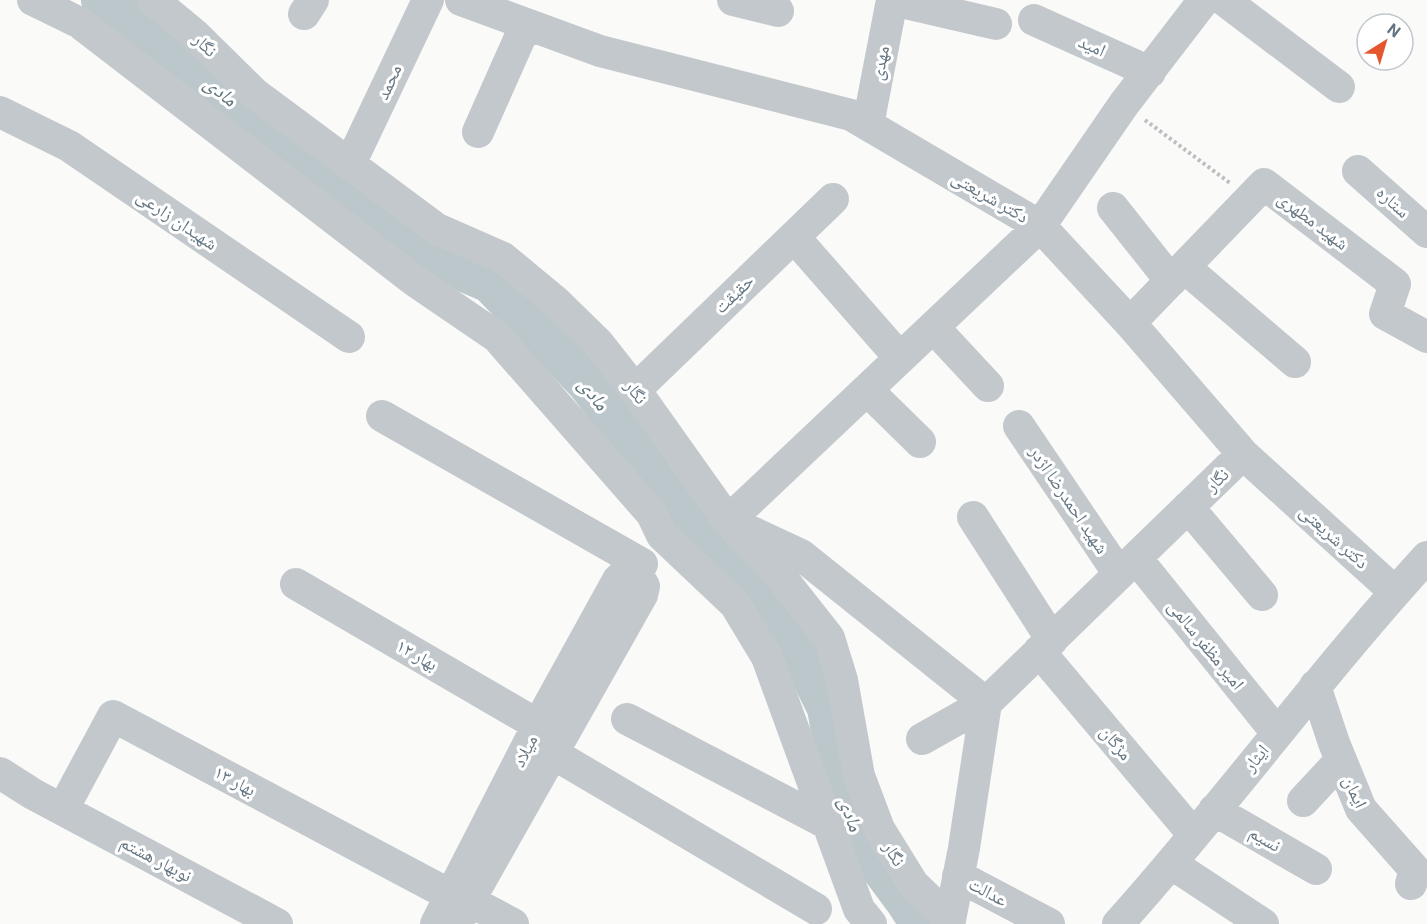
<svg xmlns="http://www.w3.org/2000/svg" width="1427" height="924" font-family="Roboto,'Noto Naskh Arabic',sans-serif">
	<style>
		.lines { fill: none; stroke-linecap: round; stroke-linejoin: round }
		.river { stroke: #bbc7cb; stroke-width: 42 }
		.path { stroke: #bbbfc2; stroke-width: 4; stroke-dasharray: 3 3; stroke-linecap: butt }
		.minor { stroke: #c3c8cc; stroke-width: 32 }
		.labels { text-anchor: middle; stroke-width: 6; stroke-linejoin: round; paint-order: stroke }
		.street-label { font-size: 18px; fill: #657683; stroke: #fff }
		.water-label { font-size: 20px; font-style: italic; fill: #60757c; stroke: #fff }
	</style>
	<rect width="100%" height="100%" fill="#fafaf8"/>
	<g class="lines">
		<path class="river" d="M102 0 221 90 350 205 417 251 490 282 587 382 631 439 681 512 728 552 787 625 828 708 843 796 861 840 907 902 921 924"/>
		<path class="path" d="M1145 120 1230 183"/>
		<path class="minor" d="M33 0 80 23 415 281 497 337 652 514 662 535 735 604 767 657 859 909 871 924
			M153 0 194 34 254 93 437 229 503 258 555 301 598 343 635 390 728 521 777 572 829 638 842 680 859 776 879 829 913 884 950 920 949 924
			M461 0 600 51 851 115 1040 226 1130 323 1243 454 1395 592
			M733 0 778 11
			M1224 0 1339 87
			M304 14 313 0
			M1034 20 1150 72
			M0 112 69 146 349 337
			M868 125 892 0 996 24
			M478 132 526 24
			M350 164 428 0
			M1358 171 1427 232
			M1113 208 1171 281
			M794 237 900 358
			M1184 267 1295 362
			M1130 323 1264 184 1395 284 1385 314 1427 337
			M933 327 988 386
			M635 390 833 199
			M867 390 920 442
			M382 416 642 564
			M1019 426 1119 574
			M1188 507 1262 595
			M973 517 1052 640
			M1136 558 1277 733
			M296 584 538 725
			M1039 651 1193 834
			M1315 686 1334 743 1361 809 1415 870 1411 884
			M627 719 828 824
			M922 739 986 703 801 555 728 521 1040 226 1124 104 1204 0
			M552 753 816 909
			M0 773 33 794 277 924
			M1303 801 1341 760
			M63 809 113 716 450 895
			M1214 810 1316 869
			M1172 864 1263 924
			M958 876 1049 924
			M468 900 513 924
			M950 920 964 848 986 703 1243 454
			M436 924 538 725 618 580C624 573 631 573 639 577L644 586 642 595 456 924
			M1118 924C1225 805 1319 675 1427 557"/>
	</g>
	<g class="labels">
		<g class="street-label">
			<text transform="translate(205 45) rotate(44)" y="6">نگار</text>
			<text transform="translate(1092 46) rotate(24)" y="6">امید</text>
			<text transform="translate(880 63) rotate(-79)" y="6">مهدی</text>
			<text transform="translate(389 82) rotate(-65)" y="6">محمد</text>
			<text transform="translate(990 197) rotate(30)" y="6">دکتر شریعتی</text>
			<text transform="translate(1393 202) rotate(42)" y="6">ستاره</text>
			<text transform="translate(177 220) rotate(34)" y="6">شهیدان زارعی</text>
			<text transform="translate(1313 221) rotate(37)" y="6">شهید مطهری</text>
			<text transform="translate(734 294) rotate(-44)" y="6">حقیقت</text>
			<text transform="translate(636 392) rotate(53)" y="6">نگار</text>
			<text transform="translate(1217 480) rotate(-44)" y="6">نگار</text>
			<text transform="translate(1069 500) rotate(56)" y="6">شهید احمدرضا اژدر</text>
			<text transform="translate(1334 537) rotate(42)" y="6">دکتر شریعتی</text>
			<text transform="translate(1206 645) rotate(51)" y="6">امیر مظفر سالمی</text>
			<text transform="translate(417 655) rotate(30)" y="6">بهار ۱۲</text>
			<text transform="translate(1116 743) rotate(50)" y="6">مژگان</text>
			<text transform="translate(525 751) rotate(-63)" y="6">میلاد</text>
			<text transform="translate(1256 758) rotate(-51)" y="6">ایثار</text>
			<text transform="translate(235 781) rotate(28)" y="6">بهار ۱۳</text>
			<text transform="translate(1355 792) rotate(65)" y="6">ایمان</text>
			<text transform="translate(1265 839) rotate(30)" y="6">نسیم</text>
			<text transform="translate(894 854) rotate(59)" y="6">نگار</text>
			<text transform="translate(156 859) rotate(28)" y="6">نوبهار هشتم</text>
			<text transform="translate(988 892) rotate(28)" y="6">عدالت</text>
		</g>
		<g class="water-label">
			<text transform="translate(221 91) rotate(39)" y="7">مادی</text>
			<text transform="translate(594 394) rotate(52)" y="7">مادی</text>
			<text transform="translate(851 814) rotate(70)" y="7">مادی</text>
		</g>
	</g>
	<g transform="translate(1385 42) rotate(37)"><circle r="28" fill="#ffffff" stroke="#c1c8cd" stroke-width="1.5"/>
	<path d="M0-4.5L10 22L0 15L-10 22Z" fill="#e4572e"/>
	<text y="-9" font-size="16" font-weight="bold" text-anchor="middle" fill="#657683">N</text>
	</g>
</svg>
